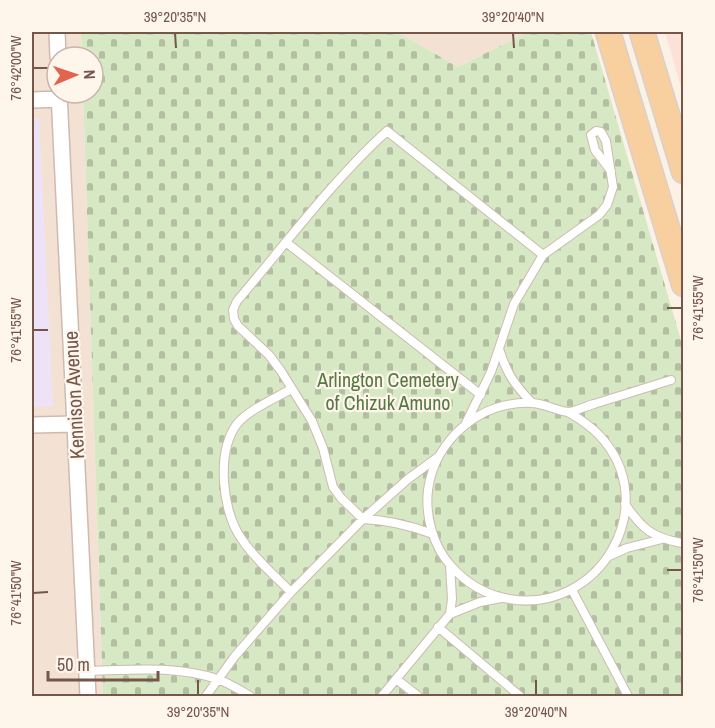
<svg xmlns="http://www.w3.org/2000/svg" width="715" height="728" font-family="'Archivo Narrow',sans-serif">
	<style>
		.residential { fill: #f3e2d4 }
		.commercial { fill: #fce1d9 }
		.education { fill: #eee2f8 }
		.cemetery { fill: url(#cemetery-stones) }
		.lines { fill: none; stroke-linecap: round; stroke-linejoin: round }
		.service-casing { stroke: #cfbaaf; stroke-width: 10 }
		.minor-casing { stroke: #cfbaaf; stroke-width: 18 }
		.primary-casing { stroke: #d8d0cd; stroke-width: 27 }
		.service { stroke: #fff; stroke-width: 8 }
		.minor { stroke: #fff; stroke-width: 15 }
		.primary { stroke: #f8d0a0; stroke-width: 24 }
		.ticks { fill: none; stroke: #74564b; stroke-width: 2 }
		.labels { text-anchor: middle; stroke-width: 4.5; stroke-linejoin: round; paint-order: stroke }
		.park-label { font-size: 20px; fill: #577943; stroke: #fef5eb }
		.street-label { font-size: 20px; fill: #74564b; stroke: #fef5eb }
		.neatline { fill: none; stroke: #74564b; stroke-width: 2 }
		.ticks-label { font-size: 15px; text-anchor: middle; fill: #74564b }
	</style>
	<defs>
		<pattern id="cemetery-stones" width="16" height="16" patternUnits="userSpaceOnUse" patternTransform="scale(1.5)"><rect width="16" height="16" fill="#d6e9c4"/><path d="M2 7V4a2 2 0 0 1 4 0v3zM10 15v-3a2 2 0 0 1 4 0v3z" fill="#b2c0a1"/></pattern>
	</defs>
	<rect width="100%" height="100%" fill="#fcf1e5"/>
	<path class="residential" d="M32 32H81L82 57H57V93H83L103 696H32Z
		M397 32H528L458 67Z"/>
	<path class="commercial" d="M665 32H683V94Z"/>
	<path class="education" d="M39 118 53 406 32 407V119Z"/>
	<path class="cemetery" d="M81 32H397L458 67 528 32H591L683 347V696H103L83 93H93V57H82Z"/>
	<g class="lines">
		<g class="service-casing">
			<path id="service" d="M287 243 481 395
				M499 349C507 374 514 384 532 403
				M568 412C580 419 591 426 600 436 664 505 599 615 509 599 486 595 466 583 451 566 433 546 425 516 428 490 435 439 481 400 533 403 544 404 559 411 568 412 575 412 586 406 594 404 619 396 645 388 671 380
				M466 423 491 372 514 304 543 255 599 215 607 205 613 187 606 141 601 132 596 131 591 135 595 150 611 171
				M438 457 408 479 363 519 341 498 333 487 323 448 312 421 281 371 269 355 238 326 234 319 233 310 237 301C286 244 331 182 387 131L543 255
				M625 504C642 529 653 538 682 543
				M609 556 627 548 662 539
				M450 565 452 599 450 614
				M572 590 628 696
				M291 592C274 575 254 558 241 538 222 511 216 452 237 424 248 410 276 398 291 389
				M438 627 520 696
				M86 671C129 670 176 665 217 679 229 683 240 690 250 696
				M396 679 418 696
				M206 696 235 656 291 592 363 519C388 520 409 525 433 534
				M382 696 450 614 480 602 501 598"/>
		</g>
		<g class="minor-casing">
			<path id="minor" d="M57 32 58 57
				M59 93 88 696
				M32 100 60 99
				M32 425 76 424"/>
		</g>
		<g class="primary-casing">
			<path id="primary" d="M608 32 684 284
				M642 32 684 171"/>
		</g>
		<use href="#service" class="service"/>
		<use href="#minor" class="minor"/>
		<use href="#primary" class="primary"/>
	</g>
	<path class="ticks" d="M175 33 176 48M513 33 514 48M33 68H48M667 308H682M33 330H48M667 570H682M33 593 48 592M198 680V695M536 680V695"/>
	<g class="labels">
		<g class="park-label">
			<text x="388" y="387">Arlington Cemetery<tspan x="388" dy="23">of Chizuk Amuno</tspan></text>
		</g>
		<g class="street-label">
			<text transform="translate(74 395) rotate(-93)" y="7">Kennison Avenue</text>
		</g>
	</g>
	<rect width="715" height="728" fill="none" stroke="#fef5eb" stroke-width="66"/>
	<g transform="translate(75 75) rotate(88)"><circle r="28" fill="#fef5eb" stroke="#c7b5ab" stroke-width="1.5"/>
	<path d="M0-4.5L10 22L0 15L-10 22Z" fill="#e2634e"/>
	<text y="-9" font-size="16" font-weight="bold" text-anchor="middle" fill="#74564b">N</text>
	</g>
	<path d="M48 671v9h110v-9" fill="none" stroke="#74564b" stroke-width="3"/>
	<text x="57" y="671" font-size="18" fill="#74564b" stroke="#fef5eb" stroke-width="4.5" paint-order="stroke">50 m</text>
	<rect x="33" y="33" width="649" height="662" class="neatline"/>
	<g class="ticks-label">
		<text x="175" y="22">39°20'35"N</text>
		<text x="513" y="22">39°20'40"N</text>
		<text transform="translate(16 68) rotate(-90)" y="5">76°42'00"W</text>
		<text transform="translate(698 308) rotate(-90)" y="5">76°41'55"W</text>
		<text transform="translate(16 330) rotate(-90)" y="5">76°41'55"W</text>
		<text transform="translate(698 570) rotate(-90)" y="5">76°41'50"W</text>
		<text transform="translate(16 593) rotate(-90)" y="5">76°41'50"W</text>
		<text x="198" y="717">39°20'35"N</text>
		<text x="536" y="717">39°20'40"N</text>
	</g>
</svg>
